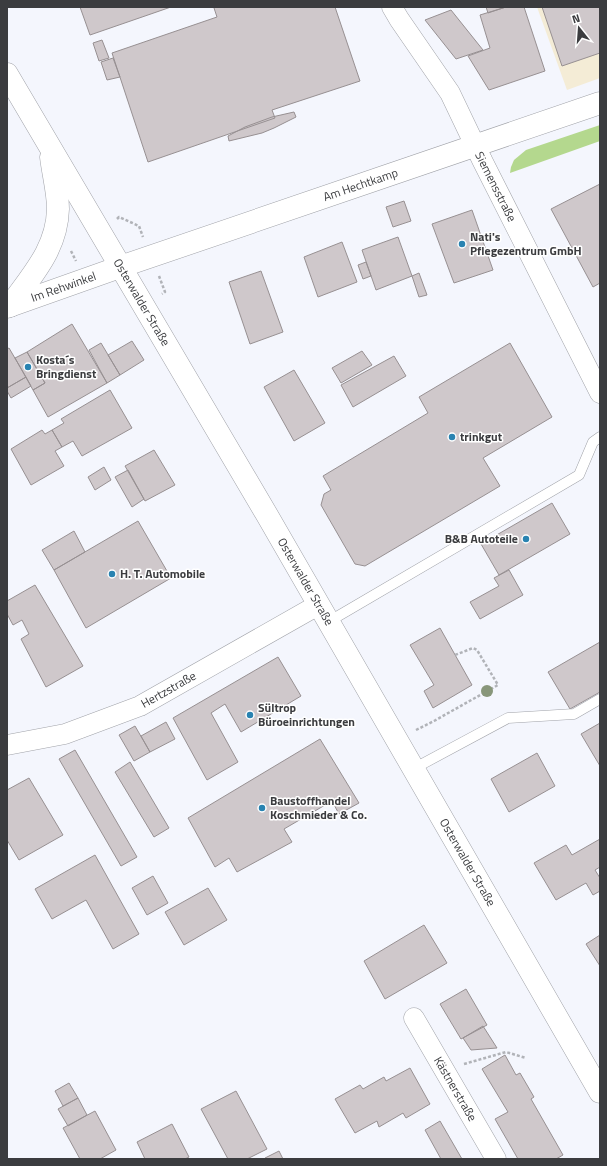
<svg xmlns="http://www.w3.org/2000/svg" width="607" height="1166" font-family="'Titillium Web',sans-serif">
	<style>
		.industrial { fill: #f4ecd6 }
		.green { fill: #b4d88e }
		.building { fill: #cfc8cb; stroke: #979092 }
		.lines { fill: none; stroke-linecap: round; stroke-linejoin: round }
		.service-casing { stroke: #a1a3a9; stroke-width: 11 }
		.minor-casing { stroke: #a1a3a9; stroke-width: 21 }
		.tertiary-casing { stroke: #a1a3a9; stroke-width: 23 }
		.path { stroke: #b1b3b8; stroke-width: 2.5; stroke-dasharray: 3 2; stroke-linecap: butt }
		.service { stroke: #fff; stroke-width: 10 }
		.minor { stroke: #fff; stroke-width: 20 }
		.tertiary { stroke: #fff; stroke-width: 22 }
		.tree { fill: #88967a }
		.poi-dot { fill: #2983b1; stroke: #fff; stroke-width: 1.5 }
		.labels { text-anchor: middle; stroke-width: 3; stroke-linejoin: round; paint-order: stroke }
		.street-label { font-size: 12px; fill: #3b3c3f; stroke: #fff }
		.poi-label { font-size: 12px; font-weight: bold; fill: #3b3c3f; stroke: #fff; text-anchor: start }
	</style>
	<rect width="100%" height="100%" fill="#f4f6fd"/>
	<path class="industrial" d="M537 7H600V78L567 90Z"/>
	<path class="green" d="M600 125V141L510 173 511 167 514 160 526 150Z"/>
	<path class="building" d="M80 7H171L90 35Z
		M216 7H335L360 81 272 110 275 118 148 162 112 53 217 17 214 8Z
		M486 7H506L488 13Z
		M506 7H524L545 71 489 90 468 56 490 48 480 15Z
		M542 7H600V53L562 66Z
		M451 10 483 50 456 59 425 20Z
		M102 40 109 58 99 61 93 43Z
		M113 58 120 77 107 80 101 62Z
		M294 112 296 117 274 128 262 133 229 141 228 136 245 127 272 117Z
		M600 184V283L593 287 551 209Z
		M404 201 411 221 393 227 386 207Z
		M472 210 493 270 454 283 432 224Z
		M398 237 412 276 376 290 362 250Z
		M342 242 357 282 318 297 304 257Z
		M366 262 371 276 363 279 358 265Z
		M261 271 283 332 250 344 229 282Z
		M419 273 427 295 419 297 412 276Z
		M72 324 107 383 48 417 33 390 45 383 27 352Z
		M132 341 144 360 120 375 108 355Z
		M101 343 120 375 107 383 89 350Z
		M510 343 552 417 483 458 500 486 365 566 355 564 321 505 324 494 331 490 323 476 428 413 419 397Z
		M9 348 26 377 7 388V349Z
		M362 351 372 365 341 383 332 368Z
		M27 352 45 383 33 390 15 358Z
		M394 356 406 376 353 407 341 385Z
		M294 370 325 423 294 441 264 387Z
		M26 377 31 386 11 398 7 391V388Z
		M110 390 132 428 82 456 73 441 62 447 52 430 64 423 61 419Z
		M42 430 45 434 52 430 62 447 55 451 64 466 31 485 11 449Z
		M154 450 175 485 145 501 125 466Z
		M104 467 111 480 95 490 88 477Z
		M128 470 144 499 132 507 115 477Z
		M552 503 570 534 499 575 481 544Z
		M138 521 171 578 86 628 54 570Z
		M74 531 85 552 54 570 42 550Z
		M509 570 523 595 480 619 470 602 499 586 494 578Z
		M35 585 83 666 46 687 21 639 29 634 22 620 13 625 7 614V601Z
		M440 628 472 685 433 708 424 691 434 685 410 645Z
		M600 642V692L570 709 548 672Z
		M278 657 301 696 241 732 225 704 211 713 238 762 207 780 173 718Z
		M166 722 175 739 150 752 141 736Z
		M600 723V766L581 734Z
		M135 726 150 752 134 761 119 735Z
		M320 739 359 803 339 814 332 801 284 829 292 842 237 872 229 858 215 867 188 818Z
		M75 750 137 857 121 866 59 759Z
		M537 753 555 786 509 812 491 779Z
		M130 762 169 828 154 837 115 772Z
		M29 778 63 835 19 860 7 840V790Z
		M600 839V867L595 870 600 878V891L593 895 586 883 556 900 534 863 566 845 572 855Z
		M95 855 139 934 113 949 86 900 52 919 35 889Z
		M153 876 168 903 147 915 132 888Z
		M208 888 227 920 184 945 165 912Z
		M424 925 447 963 385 999 364 961Z
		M600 935V966L586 944Z
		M466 989 487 1025 461 1039 440 1004Z
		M483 1026 497 1048 471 1050 463 1038Z
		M505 1055 516 1075 520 1073 534 1097 531 1099 563 1155 556 1159H518L495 1119 508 1112 482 1069Z
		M410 1068 430 1104 406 1118 403 1113 379 1127 377 1121 355 1133 335 1099 360 1085 363 1089 384 1077 386 1081Z
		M69 1083 78 1098 63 1106 55 1091Z
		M236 1091 267 1149 247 1159H228L201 1109Z
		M78 1098 87 1115 68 1126 58 1109Z
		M95 1111 116 1150 100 1159H80L63 1128Z
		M440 1121 462 1159H441L425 1130Z
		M172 1124 189 1157 185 1159H145L137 1142Z
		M279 1151 283 1159H265V1158Z"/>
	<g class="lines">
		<g class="service-casing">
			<path id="service" d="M328 622 579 475 593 442 600 437
				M413 769 508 718 574 714 600 699"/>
		</g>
		<g class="minor-casing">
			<g id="minor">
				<path id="s1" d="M392 7 399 19 450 93 482 160 600 393"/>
				<path id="s2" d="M7 745 65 734 140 706 318 605"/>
				<path id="s3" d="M414 1018 496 1159"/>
			</g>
		</g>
		<g class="tertiary-casing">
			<g id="tertiary">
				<path id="s4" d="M7 74 267 515 600 1092"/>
				<path d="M10 306C32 275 57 249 58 209 58 192 53 174 51 157"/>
				<path id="s5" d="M7 307 120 267 600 103"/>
			</g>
		</g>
		<path class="path" d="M117 219 119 217 139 226 143 237
			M71 251 76 261
			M159 276 165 292 162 294
			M416 730 434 721 498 685 477 650 473 648 455 655
			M464 1064 506 1052 526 1058"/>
		<use href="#service" class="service"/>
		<use href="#minor" class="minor"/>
		<use href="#tertiary" class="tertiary"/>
	</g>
	<circle class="tree" cx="487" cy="691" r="6"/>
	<g class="poi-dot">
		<circle cx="462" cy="244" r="4"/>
		<circle cx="28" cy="367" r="4"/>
		<circle cx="452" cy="437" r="4"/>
		<circle cx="526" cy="539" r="4"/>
		<circle cx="112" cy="574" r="4"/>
		<circle cx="250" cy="715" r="4"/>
		<circle cx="262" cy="808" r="4"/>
	</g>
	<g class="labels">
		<g class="street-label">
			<text dy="4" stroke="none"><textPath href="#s5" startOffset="374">Am Hechtkamp</textPath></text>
			<text dy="4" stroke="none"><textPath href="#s1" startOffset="208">Siemensstraße</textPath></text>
			<text dy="4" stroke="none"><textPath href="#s5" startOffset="60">Im Rehwinkel</textPath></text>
			<text dy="4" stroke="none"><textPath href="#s4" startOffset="265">Osterwalder Straße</textPath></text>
			<text dy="4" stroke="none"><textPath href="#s4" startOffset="589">Osterwalder Straße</textPath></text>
			<text dy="4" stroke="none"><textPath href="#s2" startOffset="172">Hertzstraße</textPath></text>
			<text dy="4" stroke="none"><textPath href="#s4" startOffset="913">Osterwalder Straße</textPath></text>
			<text dy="4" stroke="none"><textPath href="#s3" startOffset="82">Kästnerstraße</textPath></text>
		</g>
		<g class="poi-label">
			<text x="470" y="241">Nati's<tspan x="470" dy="14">Pflegezentrum GmbH</tspan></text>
			<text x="36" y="364">Kosta´s<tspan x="36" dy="14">Bringdienst</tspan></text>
			<text x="460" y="441">trinkgut</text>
			<text x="518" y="543" text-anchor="end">B&amp;B Autoteile</text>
			<text x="120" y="578">H. T. Automobile</text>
			<text x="258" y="712">Sültrop<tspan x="258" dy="14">Büroeinrichtungen</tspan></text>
			<text x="270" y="805">Baustoffhandel<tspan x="270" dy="14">Koschmieder &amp; Co.</tspan></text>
		</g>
	</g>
	<rect width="607" height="1166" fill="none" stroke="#3b3c3f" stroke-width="16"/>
	<g transform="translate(579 28) rotate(343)" stroke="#ffffff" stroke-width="3" paint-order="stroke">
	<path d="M0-3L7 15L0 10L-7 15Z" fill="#3b3c3f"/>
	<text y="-6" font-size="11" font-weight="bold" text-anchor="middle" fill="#3b3c3f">N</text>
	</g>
</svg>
